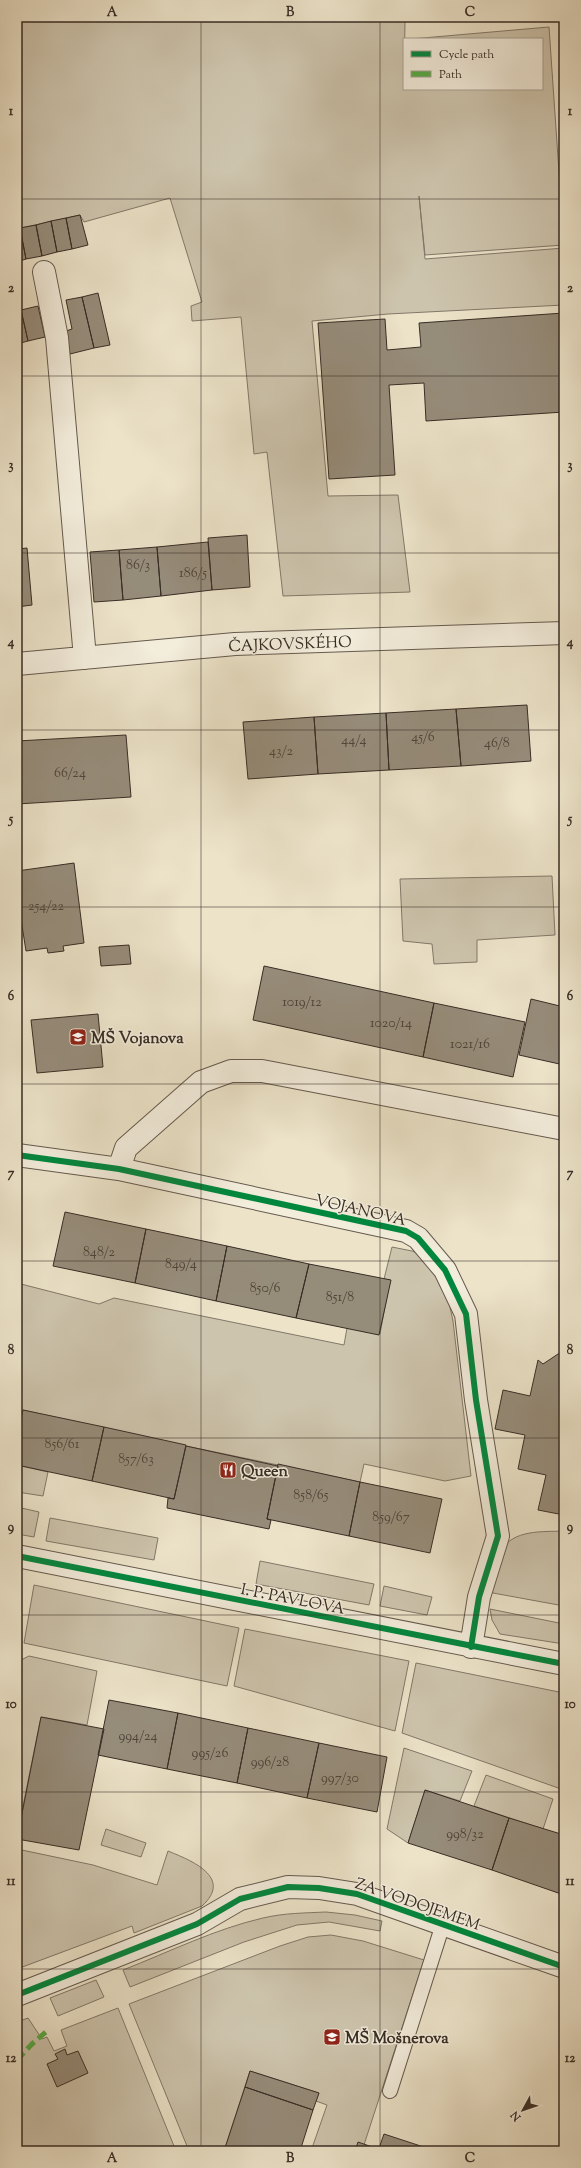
<svg xmlns="http://www.w3.org/2000/svg" width="581" height="2168" font-family="'Sorts Mill Goudy',serif">
	<style>
		.green { fill: #cdc4ad; stroke: #827869 }
		.building { fill: #968c7a; stroke: #382d25 }
		.lines { fill: none; stroke-linecap: round; stroke-linejoin: round }
		.service-casing { stroke: #655a4e; stroke-width: 16 }
		.minor-casing { stroke: #655a4e; stroke-width: 24 }
		.service { stroke: #f3eddc; stroke-width: 14 }
		.minor { stroke: #f3eddc; stroke-width: 22 }
		.quiet { stroke: #55ab44; stroke-width: 5; stroke-dasharray: 10 5; stroke-linecap: butt }
		.cycleway-casing { stroke: #f3eddc; stroke-width: 8 }
		.cycleway { stroke: #00873e; stroke-width: 6 }
		.grid { fill: none; stroke: #382d25; stroke-width: 1; stroke-opacity: 0.55 }
		.labels { text-anchor: middle; stroke-width: 3; stroke-linejoin: round; paint-order: stroke }
		.number-label { font-size: 14px; fill: #50453a }
		.street-label { font-size: 16px; fill: #382d25; stroke: #f3eddc }
		.poi-label { font-size: 16px; font-weight: bold; fill: #382d25; stroke: #f3eddc; text-anchor: start }
		.neatline { fill: none; stroke: #382d25; stroke-width: 1.5 }
		.grid-label { font-size: 13px; text-anchor: middle; font-weight: bold; fill: #382d25 }
	</style>
	<rect width="100%" height="100%" fill="#ece3c9"/>
	<filter id="stains"><feTurbulence type="fractalNoise" baseFrequency=".005" numOctaves="4"/><feColorMatrix values="0 0 0 0 .2 0 0 0 0 .09 0 0 0 0 .02 0 0 0 .5 -.17"/></filter>
	<radialGradient id="worn" r=".72"><stop offset=".6" stop-color="#630" stop-opacity="0"/><stop offset="1" stop-color="#630" stop-opacity=".3"/></radialGradient>
	<path class="green" d="M17 17H447L405 20 404 89H542V39H411L549 27 564 245 425 255 419 196 425 259 564 248V305L388 314 312 321 328 496 398 495 410 592 283 596 267 452 254 454 241 317 192 321 191 306 202 302 170 198 84 222 80 215 17 229Z
		M552 876 555 935 477 940V962L434 964 432 944 403 941 400 879Z
		M392 1247 412 1251 428 1257 447 1293 453 1321 471 1476 445 1481 364 1464 360 1482 186 1446 23 1410 17 1435V1283L99 1304 114 1298 344 1345 347 1328 380 1334 390 1280 384 1279Z
		M17 1465 48 1472 43 1496 17 1492Z
		M17 1507 39 1512 34 1537 17 1534Z
		M50 1518 158 1538 154 1560 46 1541Z
		M564 1531 560 1550 564 1551V1606L493 1593 490 1587C493 1576 495 1561 501 1551 513 1529 543 1532 564 1531Z
		M260 1561 374 1584 369 1605 256 1584Z
		M34 1585 239 1628 227 1686 24 1643Z
		M384 1586 432 1597 427 1615 380 1606Z
		M490 1609 564 1624V1644L500 1634 492 1620Z
		M245 1629 409 1661 395 1731 234 1686Z
		M29 1656 97 1671 87 1725 41 1717 22 1811 17 1810V1670L21 1660Z
		M416 1663 564 1693V1790L402 1733Z
		M404 1748 472 1771 460 1801 425 1790 408 1843 387 1829Z
		M486 1775 553 1799 543 1829 474 1806Z
		M106 1829 146 1843 141 1857 101 1845Z
		M17 1849 93 1865 157 1885 168 1851C190 1860 234 1877 202 1906L134 1933 132 1926 17 1969Z
		M326 1912 355 1915 382 1921 380 1931 329 1922 297 1925 244 1942 130 1987 123 1970C169 1952 215 1929 263 1918 284 1913 305 1913 326 1912Z
		M331 1935 363 1941 424 1960 362 2151H311L327 2105 316 2101 319 2093 250 2071 224 2151H189L129 2004 280 1946 308 1937Z
		M96 1980 104 1997 58 2016 50 1998Z
		M118 2008 176 2151H17V2022L28 2018 42 2039 47 2037 54 2051 67 2046 61 2030Z"/>
	<path class="building" d="M80 215 88 245 72 249 66 218Z
		M66 218 72 249 57 252 51 221Z
		M51 221 57 252 42 256 36 225Z
		M36 225 42 256 26 259 20 228Z
		M20 228 26 259 17 262V229Z
		M98 293 110 345 94 348 82 297Z
		M82 297 94 348 70 354 66 331 72 329 66 300Z
		M38 306 45 337 28 341 21 310Z
		M21 310 28 341 17 344V311Z
		M564 313V412L426 421 424 383 389 385 395 475 329 479 318 323 385 319 387 350 421 347 419 323Z
		M17 534 19 549 27 548 32 605 17 607Z
		M247 535 250 587 212 590 208 538Z
		M208 542 212 590 161 596 157 547Z
		M157 547 161 596 123 600 119 550Z
		M119 550 123 600 94 602 90 552Z
		M527 705 531 761 461 766 456 709Z
		M456 709 461 766 389 770 386 713Z
		M386 713 389 770 318 774 314 717Z
		M314 717 318 774 248 779 243 722Z
		M126 735 131 797 17 804V741Z
		M74 863 84 943 63 946 64 951 48 953 47 948 26 951 18 900 17 871Z
		M129 945 131 964 101 966 99 947Z
		M264 966 434 1003 423 1057 253 1020Z
		M531 999 564 1007V1065L519 1055Z
		M434 1003 525 1022 513 1077 423 1057Z
		M98 1014 103 1067 37 1073 31 1020Z
		M65 1212 146 1229 135 1283 53 1266Z
		M146 1229 227 1246 216 1301 135 1283Z
		M227 1246 309 1264 296 1318 216 1301Z
		M309 1264 391 1280 379 1335 296 1318Z
		M561 1352 564 1357V1515L538 1510 546 1475 518 1469 525 1435 495 1429 503 1390 530 1396 538 1360 543 1364Z
		M23 1410 104 1427 92 1481 17 1465V1435Z
		M104 1427 186 1445 174 1499 92 1481Z
		M186 1446 278 1466 267 1519 271 1520 269 1529 167 1508 168 1498 174 1499Z
		M278 1464 360 1482 349 1536 267 1519Z
		M360 1482 442 1499 430 1553 349 1536Z
		M564 1532V1551L560 1550Z
		M109 1700 178 1713 167 1769 98 1755Z
		M178 1713 248 1728 237 1783 167 1769Z
		M41 1717 104 1729 79 1850 17 1839Z
		M248 1728 319 1743 307 1798 237 1783Z
		M319 1743 387 1757 377 1812 307 1798Z
		M425 1790 509 1818 492 1870 408 1843Z
		M509 1818 564 1835V1895L492 1870Z
		M65 2049 67 2055 78 2051 88 2073 57 2087 47 2064 58 2059 55 2054Z
		M250 2071 319 2093 313 2110 245 2087Z
		M245 2087 313 2110 300 2151H224Z
		M384 2134 436 2151H378Z
		M358 2142 378 2149V2151H355Z"/>
	<g class="lines">
		<g class="service-casing">
			<path id="service" d="M390 2091 443 1924"/>
		</g>
		<g class="minor-casing">
			<path id="minor" d="M44 272 57 338 85 658
				M17 664 235 644 564 633
				M17 1155 119 1169 406 1231 418 1238 445 1270 466 1314 476 1400 498 1536 479 1597 471 1647
				M119 1169 126 1148 201 1082 231 1071H262L564 1129
				M17 1556 564 1664
				M17 1995 197 1924 240 1899 288 1887 319 1888 357 1894 564 1967"/>
		</g>
		<use href="#service" class="service"/>
		<use href="#minor" class="minor"/>
		<path class="quiet" d="M17 2060 32 2044 47 2031"/>
		<g class="cycleway-casing">
			<path id="cycleway" d="M17 1155 119 1169 406 1231 418 1238 445 1270 466 1314 476 1400 498 1536 479 1597 471 1647
				M17 1556 564 1664
				M17 1995 197 1924 240 1899 288 1887 319 1888 357 1894 564 1967"/>
		</g>
		<use href="#cycleway" class="cycleway"/>
	</g>
	<path class="grid" d="M201 17V2151M380 17V2151M17 199H564M17 376H564M17 553H564M17 730H564M17 907H564M17 1084H564M17 1261H564M17 1438H564M17 1615H564M17 1792H564M17 1969H564"/>
	<defs>
		<g id="school-square" transform="scale(0.9)"><rect x="-9" y="-9" width="18" height="18" rx="4" fill="#8f2418" stroke="#f3eddc"/><path d="M0-5L7-2L0 1L-7-2ZM-4 1L0 2.5L4 1V4Q0 6-4 4Z" fill="#fff"/></g>
		<g id="restaurant-square" transform="scale(0.9)"><rect x="-9" y="-9" width="18" height="18" rx="4" fill="#8f2418" stroke="#f3eddc"/><path d="M-5-6h1v4h1v-4h1v4h1v-4h1v5L-1.5 .5V6h-2V.5L-5-1ZM5-6V6H3V1.5H1.5Q1.5-4 5-6Z" fill="#fff"/></g>
	</defs>
	<g fill-rule="evenodd">
		<use href="#school-square" x="78" y="1037"/>
		<use href="#restaurant-square" x="228" y="1470"/>
		<use href="#school-square" x="332" y="2037"/>
	</g>
	<g class="labels">
		<g class="number-label">
			<text x="138" y="569">86/3</text>
			<text x="193" y="577">186/5</text>
			<text x="423" y="741">45/6</text>
			<text x="354" y="744">44/4</text>
			<text x="497" y="747">46/8</text>
			<text x="281" y="755">43/2</text>
			<text x="70" y="777">66/24</text>
			<text x="46" y="910">254/22</text>
			<text x="302" y="1006">1019/12</text>
			<text x="391" y="1027">1020/14</text>
			<text x="470" y="1048">1021/16</text>
			<text x="99" y="1256">848/2</text>
			<text x="181" y="1268">849/4</text>
			<text x="265" y="1292">850/6</text>
			<text x="340" y="1301">851/8</text>
			<text x="62" y="1448">856/61</text>
			<text x="136" y="1463">857/63</text>
			<text x="311" y="1499">858/65</text>
			<text x="391" y="1521">859/67</text>
			<text x="138" y="1740">994/24</text>
			<text x="210" y="1757">995/26</text>
			<text x="270" y="1766">996/28</text>
			<text x="340" y="1782">997/30</text>
			<text x="465" y="1838">998/32</text>
		</g>
		<g class="street-label">
			<text transform="translate(290 643) rotate(-2)" y="6">ČAJKOVSKÉHO</text>
			<text transform="translate(361 1209) rotate(13)" y="6">VOJANOVA</text>
			<text transform="translate(293 1598) rotate(11)" y="6">I. P. PAVLOVA</text>
			<text transform="translate(418 1903) rotate(19)" y="6">ZA VODOJEMEM</text>
		</g>
		<g class="poi-label">
			<text x="91" y="1043">MŠ Vojanova</text>
			<text x="241" y="1476">Queen</text>
			<text x="345" y="2043">MŠ Mošnerova</text>
		</g>
	</g>
	<rect width="581" height="2168" fill="none" stroke="#ece3c9" stroke-width="44"/>
	<rect x="403" y="38" width="140" height="52" fill="#f3eddc" stroke="#a8a093"/>
	<rect x="411" y="51" width="20" height="6" fill="#00873e" stroke="#a8a093"/>
	<text x="439" y="58" font-size="12" fill="#382d25">Cycle path</text>
	<rect x="411" y="71" width="20" height="6" fill="#55ab44" stroke="#a8a093"/>
	<text x="439" y="78" font-size="12" fill="#382d25">Path</text>
	<g transform="translate(523 2110) rotate(230)" stroke="#f3eddc" stroke-width="3" paint-order="stroke">
	<path d="M0-3L7 15L0 10L-7 15Z" fill="#382d25"/>
	<text y="-6" font-size="11" font-weight="bold" text-anchor="middle" fill="#382d25">N</text>
	</g>
	<rect x="22" y="22" width="537" height="2124" class="neatline"/>
	<g class="grid-label">
		<text x="112" y="16">A</text>
		<text x="290" y="16">B</text>
		<text x="470" y="16">C</text>
		<text x="11" y="115">1</text>
		<text x="570" y="115">1</text>
		<text x="11" y="292">2</text>
		<text x="570" y="292">2</text>
		<text x="11" y="469">3</text>
		<text x="570" y="469">3</text>
		<text x="11" y="646">4</text>
		<text x="570" y="646">4</text>
		<text x="11" y="823">5</text>
		<text x="570" y="823">5</text>
		<text x="11" y="1000">6</text>
		<text x="570" y="1000">6</text>
		<text x="11" y="1177">7</text>
		<text x="570" y="1177">7</text>
		<text x="11" y="1354">8</text>
		<text x="570" y="1354">8</text>
		<text x="11" y="1531">9</text>
		<text x="570" y="1531">9</text>
		<text x="11" y="1708">10</text>
		<text x="570" y="1708">10</text>
		<text x="11" y="1885">11</text>
		<text x="570" y="1885">11</text>
		<text x="11" y="2062">12</text>
		<text x="570" y="2062">12</text>
		<text x="112" y="2162">A</text>
		<text x="290" y="2162">B</text>
		<text x="470" y="2162">C</text>
	</g>
	<rect width="100%" height="100%" filter="url(#stains)"/>
	<rect width="100%" height="100%" fill="url(#worn)"/>
</svg>
